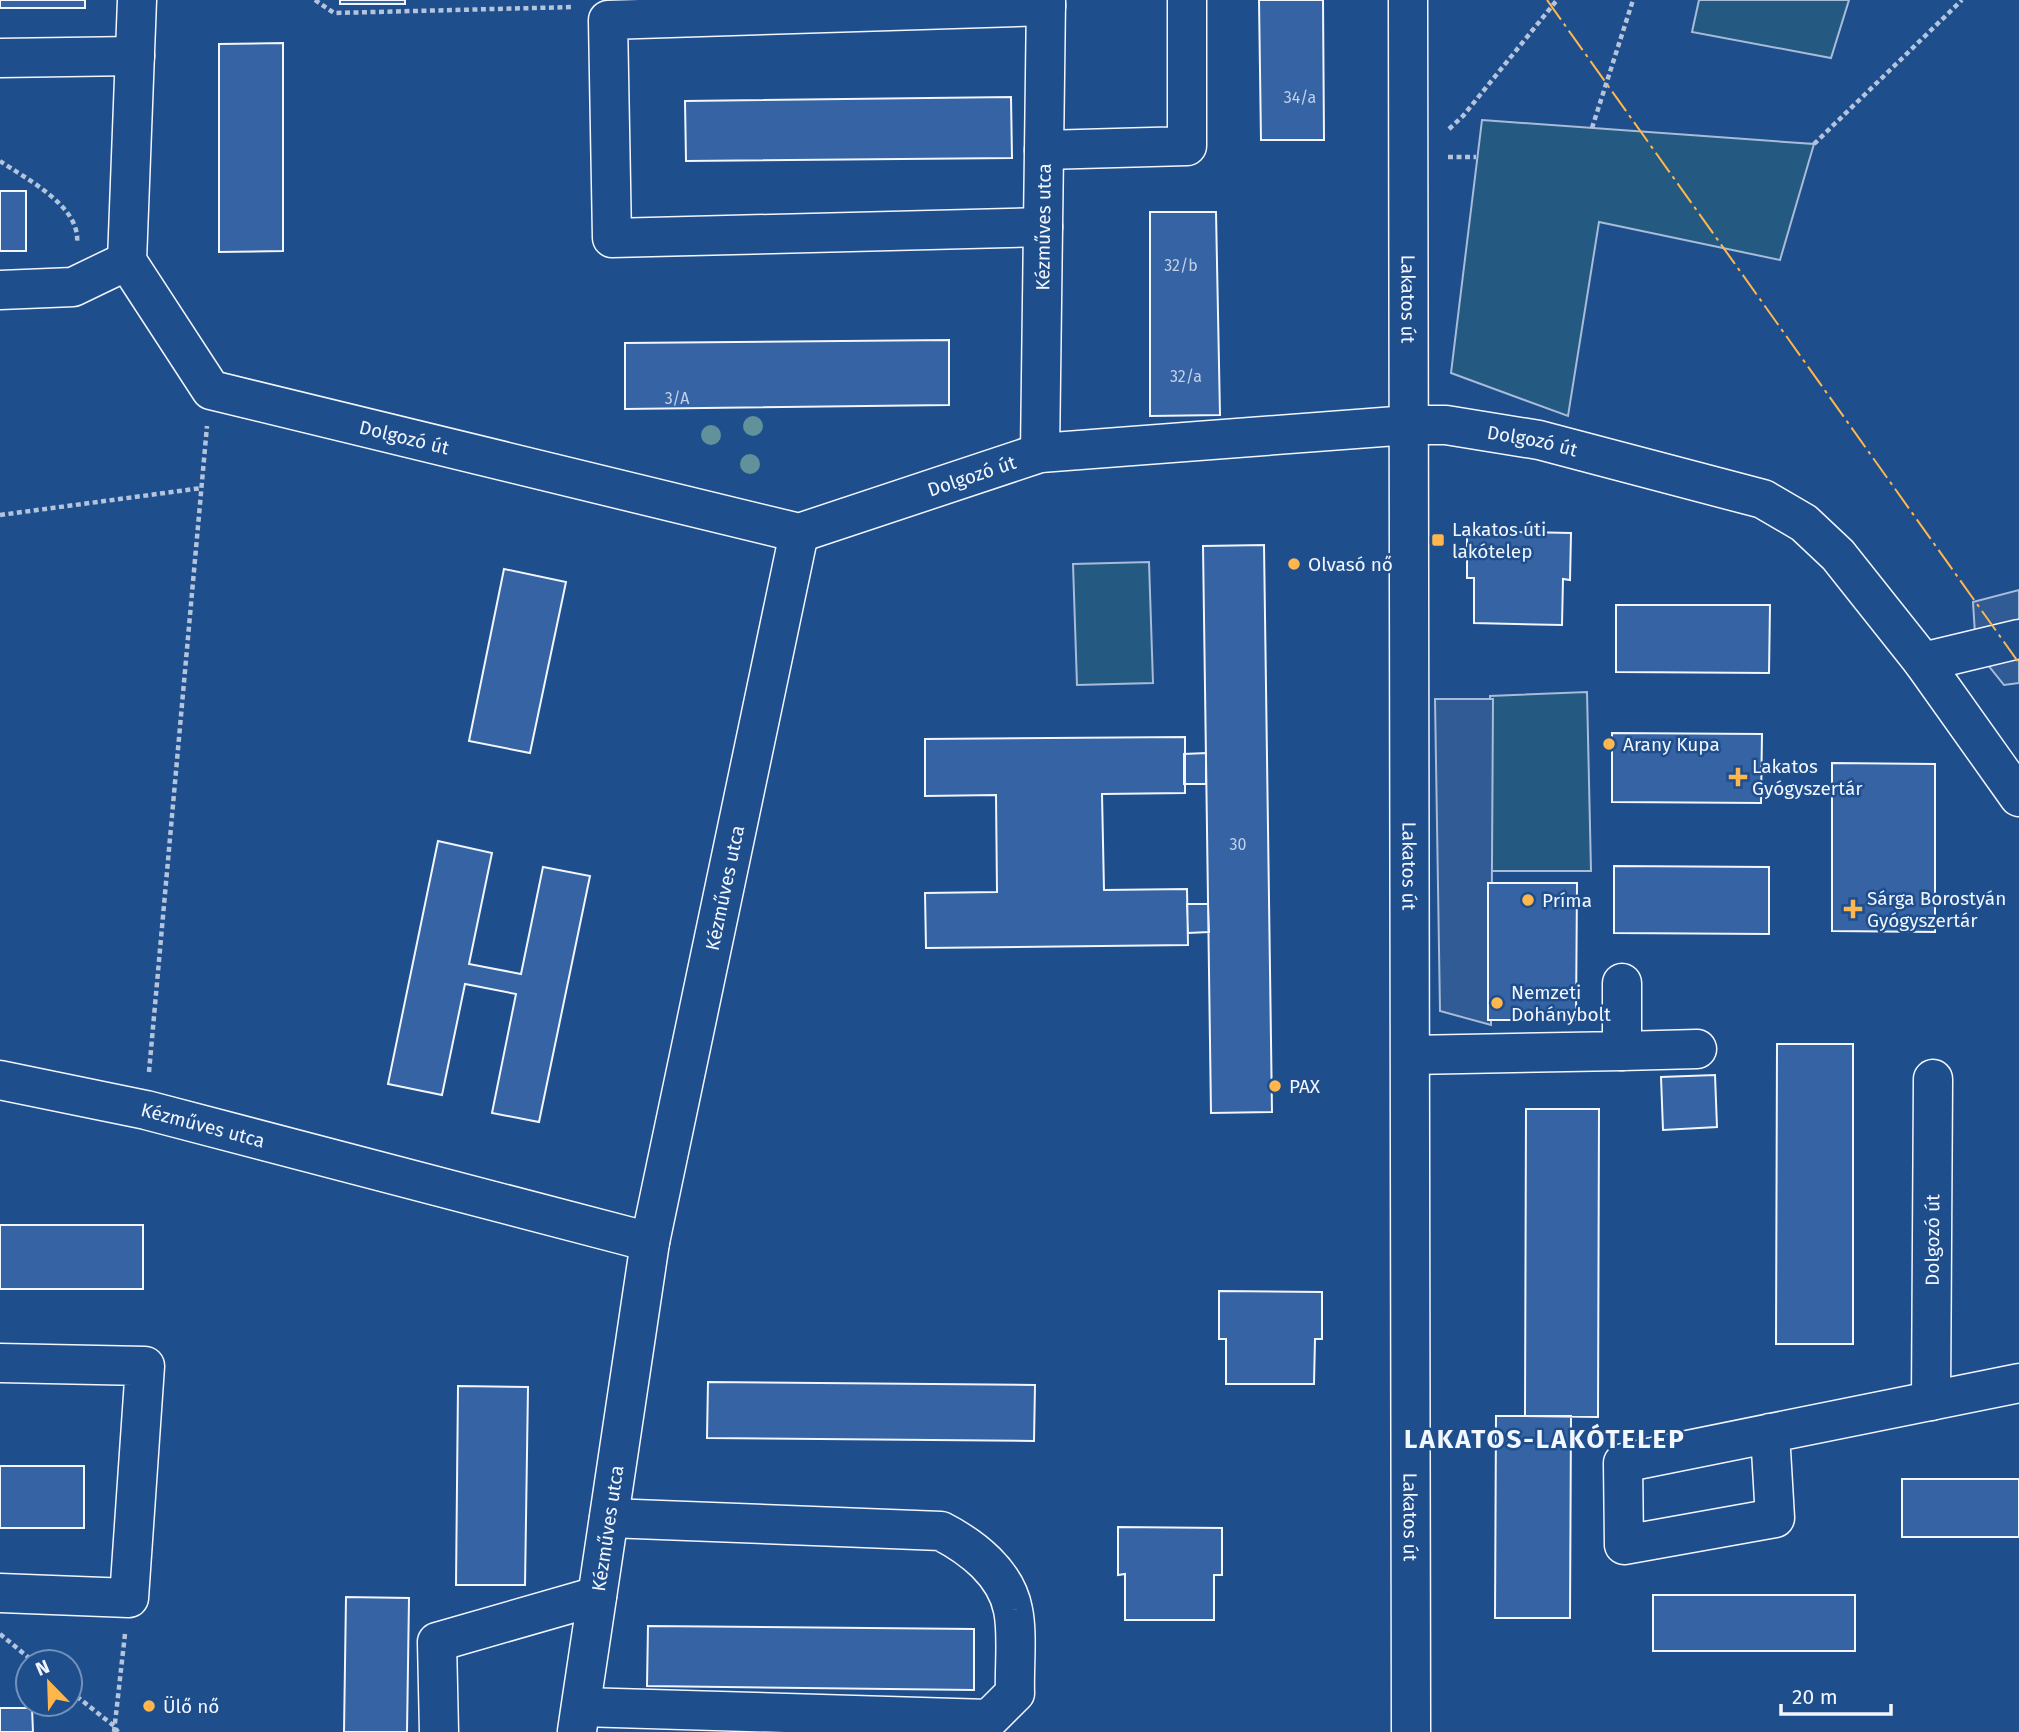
<svg xmlns="http://www.w3.org/2000/svg" width="2019" height="1732" font-family="'Fira Sans',sans-serif">
	<style>
		.green { fill: #245a82; stroke: #a8bbd7; stroke-width: 2 }
		.parking { fill: #305b95; stroke: #a8bbd7; stroke-width: 2 }
		.building { fill: #3563a3; stroke: #f2f6ff; stroke-width: 2 }
		.lines { fill: none; stroke-linecap: round; stroke-linejoin: round }
		.minor-casing { stroke: #f2f6ff; stroke-width: 41 }
		.path { stroke: #b3c4dc; stroke-width: 4.5; stroke-dasharray: 5 3.5; stroke-linecap: butt }
		.minor { stroke: #1f4e8c; stroke-width: 38 }
		.power { stroke: #ffb74d; stroke-width: 2; stroke-dasharray: 24 5 3.5 5; stroke-linecap: butt }
		.tree { fill: #61919a }
		.poi-dot { fill: #ffb74d; stroke: #1f4e8c; stroke-width: 2.5 }
		.labels { text-anchor: middle; stroke-width: 5; stroke-linejoin: round; paint-order: stroke }
		.number-label { font-size: 16px; fill: #c3d1e8 }
		.street-label { font-size: 19px; fill: #f2f6ff; stroke: #1f4e8c }
		.poi-label { font-size: 19px; fill: #f2f6ff; stroke: #1f4e8c; text-anchor: start }
		.district-label { font-size: 26px; font-weight: bold; letter-spacing: 2px; fill: #f2f6ff; stroke: #1f4e8c }
	</style>
	<rect width="100%" height="100%" fill="#1f4e8c"/>
	<path class="green" d="M1699 0H1849L1831 58 1692 32Z
		M1482 120 1814 144 1780 260 1599 222 1568 416 1451 373Z
		M1149 562 1153 683 1077 685 1073 564Z
		M1587 692 1591 871H1487L1490 696Z"/>
	<path class="parking" d="M2019 590V683L2004 685 1976 650 1973 602Z
		M1435 699H1493L1491 1025 1440 1011Z"/>
	<path class="building" d="M0 0H85V8H0Z
		M340 0H405V4H340Z
		M1259 0H1323L1324 140H1261Z
		M283 43V251L219 252V44Z
		M1011 97 1012 158 686 161 685 101Z
		M0 191H26V251H0Z
		M1150 212H1216L1220 415 1150 416Z
		M949 340V405L625 409V343Z
		M1467 531 1571 533 1570 580 1563 579 1562 625 1474 623V578H1467Z
		M1264 545 1272 1112 1211 1113 1203 546Z
		M504 569 566 582 530 753 469 741Z
		M1616 605H1770L1769 673 1616 672Z
		M1612 733 1762 734 1761 803 1612 802Z
		M1185 737V793L1102 794 1104 890 1187 889 1188 945 926 948 925 893 997 892 996 795 925 796V739Z
		M1206 753V784H1184V754Z
		M1832 763 1935 764V932L1832 931Z
		M438 841 492 853 469 964 521 974 543 867 590 876 539 1122 492 1113 516 994 465 984 442 1095 388 1084Z
		M1614 866 1769 867V934L1614 933Z
		M1488 883H1577L1576 1020H1488Z
		M1187 904H1208L1209 932 1188 933Z
		M1777 1044H1853V1344H1776Z
		M1715 1075 1717 1127 1663 1130 1661 1077Z
		M1526 1109H1599L1598 1417 1525 1416Z
		M0 1225H143V1289H0Z
		M1219 1291 1322 1292V1339H1315L1314 1384H1226V1339H1219Z
		M708 1382 1035 1385 1034 1441 707 1438Z
		M458 1386 528 1387 525 1585H456Z
		M1496 1416H1571L1570 1618H1495Z
		M0 1466H84V1528H0Z
		M1902 1479H2019V1537H1902Z
		M1118 1527 1222 1528V1575H1214V1620H1125V1574L1118 1575Z
		M1653 1595H1855V1651H1653Z
		M346 1597 409 1598 407 1732H344Z
		M648 1626 974 1629V1690L647 1686Z
		M0 1708H32L33 1732H0Z"/>
	<g class="lines">
		<g class="minor-casing">
			<g id="minor">
				<path id="s1" d="M137 0 127 261 211 390 799 533 1040 453 1409 425H1446L1539 440 1763 499 1804 523 1838 555 1923 662 2019 797"/>
				<path id="s2" d="M1408 0 1411 1732"/>
				<path d="M0 58 135 56"/>
				<path d="M1044 150 1187 146V0"/>
				<path d="M1043 227 612 238 608 20 1046 6"/>
				<path d="M0 290 73 287 127 261"/>
				<path id="s3" d="M1040 453 1046 0"/>
				<path d="M1923 662 2019 639"/>
				<path d="M1622 1051 1697 1049"/>
				<path d="M1411 1055 1622 1051V983"/>
				<path id="s4" d="M0 1080 146 1110 650 1242 799 533"/>
				<path d="M0 1363 145 1366 129 1598 0 1593"/>
				<path id="s5" d="M1931 1401 1933 1079"/>
				<path d="M1770 1433 1775 1518 1624 1545 1623 1463 2019 1383"/>
				<path d="M581 1707 989 1719 1015 1693C1014 1669 1018 1633 1013 1610 1006 1573 972 1547 941 1531L609 1518"/>
				<path id="s6" d="M577 1731 650 1242"/>
				<path d="M439 1732 437 1642 597 1596"/>
			</g>
		</g>
		<path class="path" d="M315 0 334 13 574 7
			M1592 128 1633 0
			M1449 129 1463 116 1557 0
			M1814 144 1962 0
			M1448 157H1476
			M0 161C26 179 81 206 77 243
			M0 515 202 488
			M149 1072 207 426
			M0 1634 34 1662
			M70 1691 114 1726 118 1732
			M114 1732 125 1634"/>
		<use href="#minor" class="minor"/>
		<path class="power" d="M1547 0 2019 663"/>
	</g>
	<g class="tree">
		<circle cx="753" cy="426" r="10"/>
		<circle cx="711" cy="435" r="10"/>
		<circle cx="750" cy="464" r="10"/>
	</g>
	<g class="poi-dot">
		<rect x="1431" y="533" width="14" height="14" rx="3.5"/>
		<circle cx="1294" cy="564" r="7"/>
		<circle cx="1609" cy="744" r="7"/>
		<path d="M1734.5 766.5h7v7h7v7h-7v7h-7v-7h-7v-7h7z"/>
		<circle cx="1528" cy="900" r="7"/>
		<path d="M1849.5 898.5h7v7h7v7h-7v7h-7v-7h-7v-7h7z"/>
		<circle cx="1497" cy="1003" r="7"/>
		<circle cx="1275" cy="1086" r="7"/>
		<circle cx="149" cy="1706" r="7"/>
	</g>
	<g class="labels">
		<g class="number-label">
			<text x="1300" y="103">34/a</text>
			<text x="1181" y="271">32/b</text>
			<text x="1186" y="382">32/a</text>
			<text x="677" y="404">3/A</text>
			<text x="1238" y="850">30</text>
		</g>
		<g class="street-label">
			<text dy="7" stroke="none"><textPath href="#s3" startOffset="226">Kézműves utca</textPath></text>
			<text dy="7" stroke="none"><textPath href="#s2" startOffset="299">Lakatos út</textPath></text>
			<text dy="7" stroke="none"><textPath href="#s1" startOffset="614">Dolgozó út</textPath></text>
			<text dy="7" stroke="none"><textPath href="#s1" startOffset="1769">Dolgozó út</textPath></text>
			<text dy="7" stroke="none"><textPath href="#s1" startOffset="1202">Dolgozó út</textPath></text>
			<text dy="7" stroke="none"><textPath href="#s2" startOffset="866">Lakatos út</textPath></text>
			<text dy="7" stroke="none"><textPath href="#s4" startOffset="1032">Kézműves utca</textPath></text>
			<text dy="7" stroke="none"><textPath href="#s4" startOffset="208">Kézműves utca</textPath></text>
			<text dy="7" stroke="none"><textPath href="#s5" startOffset="161">Dolgozó út</textPath></text>
			<text dy="7" stroke="none"><textPath href="#s2" startOffset="1517">Lakatos út</textPath></text>
			<text dy="7" stroke="none"><textPath href="#s6" startOffset="205">Kézműves utca</textPath></text>
		</g>
		<g class="poi-label">
			<text x="1452" y="536">Lakatos úti<tspan x="1452" dy="22">lakótelep</tspan></text>
			<text x="1308" y="571">Olvasó nő</text>
			<text x="1623" y="751">Arany Kupa</text>
			<text x="1752" y="773">Lakatos<tspan x="1752" dy="22">Gyógyszertár</tspan></text>
			<text x="1867" y="905">Sárga Borostyán<tspan x="1867" dy="22">Gyógyszertár</tspan></text>
			<text x="1542" y="907">Príma</text>
			<text x="1511" y="999">Nemzeti<tspan x="1511" dy="22">Dohánybolt</tspan></text>
			<text x="1289" y="1093">PAX</text>
			<text x="163" y="1713">Ülő nő</text>
		</g>
		<g class="district-label">
			<text x="1545" y="1448">LAKATOS-LAKÓTELEP</text>
		</g>
	</g>
	<g transform="translate(49 1683) rotate(337)"><circle r="33" fill="#1f4e8c" stroke="#7391ba" stroke-width="2"/>
	<path d="M0-5L12 26L0 18L-12 26Z" fill="#ffb74d"/>
	<text y="-10" font-size="19" font-weight="bold" text-anchor="middle" fill="#f2f6ff">N</text>
	</g>
	<path d="M1781 1704v10h110v-10" fill="none" stroke="#f2f6ff" stroke-width="3.5"/>
	<text x="1792" y="1704" font-size="21" fill="#f2f6ff" stroke="#1f4e8c" stroke-width="5" paint-order="stroke">20 m</text>
</svg>
